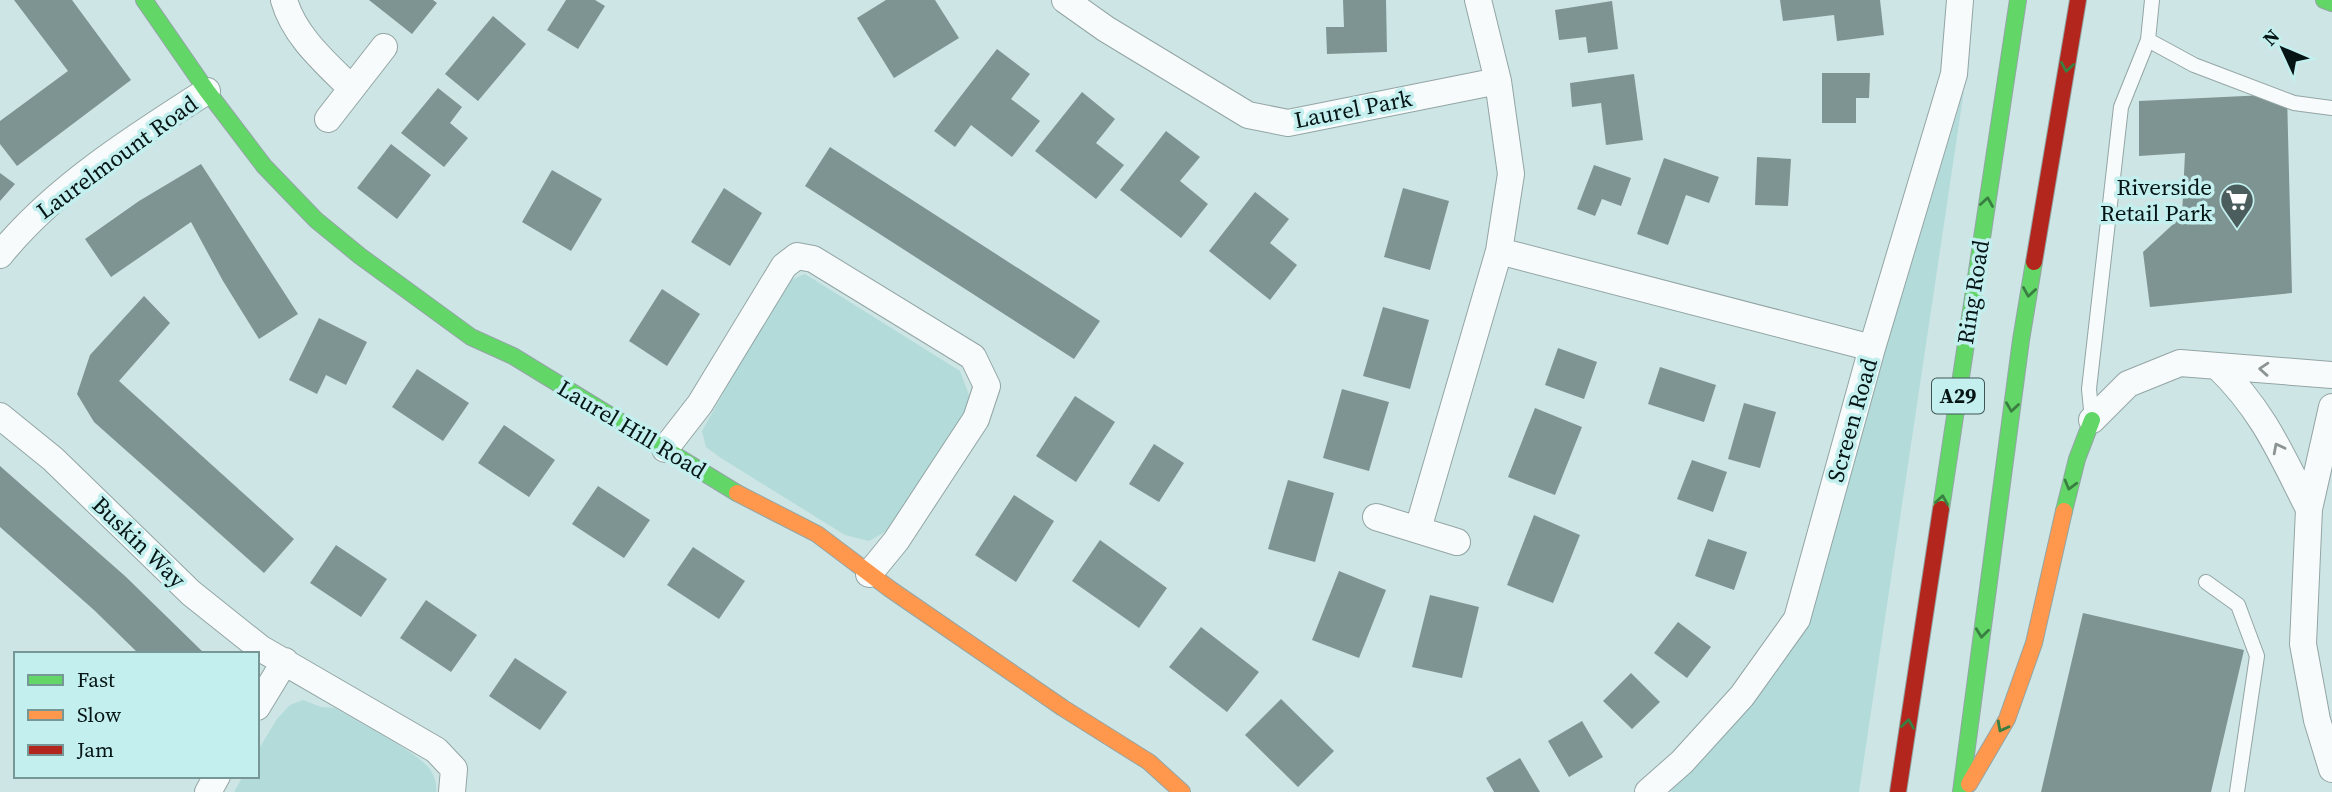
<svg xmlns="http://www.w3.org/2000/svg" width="2332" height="792" font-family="'Source Serif 4',serif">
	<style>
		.green { fill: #b2dbda }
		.building { fill: #7e9493 }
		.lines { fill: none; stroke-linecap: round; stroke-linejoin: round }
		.lane-casing { stroke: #93a5a5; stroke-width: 16 }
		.street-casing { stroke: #93a5a5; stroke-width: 28 }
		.fast-casing { stroke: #93a5a5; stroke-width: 18 }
		.slow-casing { stroke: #93a5a5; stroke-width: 18 }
		.jam-casing { stroke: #93a5a5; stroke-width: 18 }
		.lane { stroke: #f8fbfb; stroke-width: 14 }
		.street { stroke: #f8fbfb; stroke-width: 26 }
		.fast { stroke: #63d668; stroke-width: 16 }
		.slow { stroke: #ff974d; stroke-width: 16 }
		.jam { stroke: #b3261e; stroke-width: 16 }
		.oneway { stroke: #397f42 }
		.oneway2 { stroke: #8b9393 }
		.labels { text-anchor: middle; stroke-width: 7; stroke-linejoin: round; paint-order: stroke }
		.shield { fill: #c3efee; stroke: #3e5655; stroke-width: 2 }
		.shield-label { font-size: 21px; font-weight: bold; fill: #051414 }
		.street-label { font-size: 23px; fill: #051414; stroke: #c3efee }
		.poi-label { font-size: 23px; fill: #051414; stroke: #c3efee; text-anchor: end }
	</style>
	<rect width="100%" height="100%" fill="#cde5e4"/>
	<path class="green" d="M1964 90 1859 792H1672L1670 790 1727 731 1805 614Z
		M805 274 960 371 969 395 967 411 890 529 869 541 845 535 721 458 706 447 702 431 786 282Z
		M303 700 321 707 335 708C355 721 421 753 431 771 435 777 437 786 436 792H234L243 776H257V752L277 719 290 705Z"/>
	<path class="building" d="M14 0H72L131 80 17 166 0 144V121L68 71Z
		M369 0H433L437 3 412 34Z
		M566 0H595L605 6 578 49 547 30Z
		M886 0H935L959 38 894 78 857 18Z
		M1343 0H1386L1387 52 1327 54 1326 27H1344Z
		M1780 0H1880L1884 35 1837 41 1834 15 1783 21Z
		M1612 1 1618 49 1588 53 1586 37 1559 40 1555 10Z
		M493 16 526 44 478 101 445 74Z
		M997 49 1030 74 1011 99 1040 121 1012 157 971 125 955 147 934 131Z
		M1822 73H1870L1869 98H1856V123H1822Z
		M1634 74 1643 140 1606 145 1601 103 1572 107 1570 83Z
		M438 88 462 107 450 123 468 138 444 167 401 133Z
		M1082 92 1115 119 1096 143 1124 165 1096 199 1035 151Z
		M2287 94 2292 293 2150 307 2143 252 2182 216 2185 153 2139 156V101Z
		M1166 131 1200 157 1180 181 1208 204 1181 238 1120 190Z
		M391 144 431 175 397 219 357 188Z
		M830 147 1100 321 1074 359 805 186Z
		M1757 157 1791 159 1788 206 1755 205Z
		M1664 158 1719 177 1709 203 1686 195 1668 245 1637 234Z
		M201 164 298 314 259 339 223 281 191 222 111 277 85 239 139 201Z
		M1594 165 1631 178 1621 206 1602 199 1595 216 1577 209Z
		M552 170 602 199 571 251 522 222Z
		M0 173 15 184 0 201Z
		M724 188 762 213 730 266 691 242Z
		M1403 188 1449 201 1430 270 1384 257Z
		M1255 192 1289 219 1270 243 1297 265 1270 300 1209 251Z
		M662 289 700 314 667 366 629 341Z
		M144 296 170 323 119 381 294 539 264 573 94 422 77 394 90 355Z
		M1383 307 1429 320 1410 389 1363 376Z
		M319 318 367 342 346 385 326 375 317 394 289 380Z
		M1558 348 1597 362 1584 399 1545 385Z
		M1660 367 1716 385 1704 422 1648 404Z
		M417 369 469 403 443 441 392 407Z
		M1342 389 1389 402 1369 471 1323 458Z
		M1075 396 1115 422 1076 482 1036 456Z
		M1744 403 1776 412 1760 468 1728 459Z
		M1535 408 1582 427 1555 495 1508 477Z
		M504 425 555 460 529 497 478 463Z
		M1154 444 1184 463 1159 502 1129 484Z
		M1692 460 1727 472 1713 512 1677 499Z
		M0 466 125 576 205 654H139L94 610 0 527Z
		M1288 480 1334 493 1315 562 1268 549Z
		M598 486 650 520 624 558 572 524Z
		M1014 495 1054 521 1016 582 975 555Z
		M1534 515 1580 535 1553 603 1507 585Z
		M1708 539 1747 552 1734 590 1695 576Z
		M1100 540 1167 588 1139 628 1072 581Z
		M336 545 387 579 361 617 310 583Z
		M693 547 745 581 719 619 667 585Z
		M1339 571 1386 590 1359 658 1312 640Z
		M1430 595 1479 607 1462 678 1412 667Z
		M426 600 477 635 451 672 400 638Z
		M2083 613 2244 650 2211 792H2041Z
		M1678 622 1711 647 1687 678 1654 653Z
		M1201 627 1259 672 1227 712 1169 667Z
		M515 658 567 692 540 730 489 696Z
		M1631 673 1660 702 1632 729 1603 701Z
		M1281 699 1334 751 1298 787 1245 735Z
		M1582 721 1603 757 1569 777 1548 741Z
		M1520 758 1540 792H1494L1486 778Z"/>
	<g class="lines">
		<g class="lane-casing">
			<path id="lane" d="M2152 0 2148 40 2194 65 2294 103 2332 108
				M2092 420 2089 389 2121 107 2148 40
				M2206 582 2238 605 2257 656 2237 792"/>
		</g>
		<g class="street-casing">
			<path id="street" d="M284 0C294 36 326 63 351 88
				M1065 0 1106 29 1248 115 1288 123 1498 81
				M328 119 384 47
				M1499 251 1872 348
				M0 255C54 188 135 137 207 91
				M2217 366C2263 410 2281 454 2309 509
				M2332 407 2309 509 2303 644 2317 720 2332 769
				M0 416 53 459 191 593 260 648 436 750 454 769 452 792
				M2092 420 2128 384 2180 363 2332 375
				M665 449 700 404 784 266 797 256 813 259 973 357 987 386 976 419 896 541 869 574
				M1376 517 1457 542
				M1418 529 1499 251 1511 174 1498 81 1478 0
				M257 707 285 661
				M208 792 217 776
				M1648 792 1682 762 1742 696 1797 619 1872 348 1954 74 1960 0"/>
		</g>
		<g class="fast-casing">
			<path id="fast" d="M144 0 207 91 264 166 316 220 360 256 471 337 513 356 737 493
				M2324 0 2332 3
				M1941 509 2018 0
				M2064 511 2077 459 2092 420
				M1961 792 2021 340 2034 262"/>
		</g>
		<g class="slow-casing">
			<path id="slow" d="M737 493 817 534 890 589 1063 708 1149 762 1182 792
				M1969 784 2007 719 2034 643 2064 511"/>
		</g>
		<g class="jam-casing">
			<path id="jam" d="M2034 262 2078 0
				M1898 792 1941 509"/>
		</g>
		<use href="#lane" class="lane"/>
		<use href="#street" class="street"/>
		<use href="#fast" class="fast"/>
		<use href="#slow" class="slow"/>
		<use href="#jam" class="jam"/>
	</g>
	<defs><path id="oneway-chevron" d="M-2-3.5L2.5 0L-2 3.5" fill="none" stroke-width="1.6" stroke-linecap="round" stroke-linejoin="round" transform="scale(1.75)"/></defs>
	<g class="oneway">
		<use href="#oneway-chevron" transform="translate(2067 67) rotate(99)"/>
		<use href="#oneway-chevron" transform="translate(1987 202) rotate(-81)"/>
		<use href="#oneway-chevron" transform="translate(2029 292) rotate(99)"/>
		<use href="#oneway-chevron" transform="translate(2012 407) rotate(98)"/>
		<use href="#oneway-chevron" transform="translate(2070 485) rotate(105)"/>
		<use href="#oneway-chevron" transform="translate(1942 500) rotate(-81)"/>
		<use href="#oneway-chevron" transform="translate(1982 633) rotate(97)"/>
		<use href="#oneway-chevron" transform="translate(1908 724) rotate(-82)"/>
		<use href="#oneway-chevron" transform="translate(2002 727) rotate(118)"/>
	</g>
	<g class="oneway2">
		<use href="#oneway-chevron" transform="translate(2264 369) rotate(-176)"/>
		<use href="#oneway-chevron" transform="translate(2278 448) rotate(-117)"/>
	</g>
	<defs>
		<g id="supermarket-pin" transform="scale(1.75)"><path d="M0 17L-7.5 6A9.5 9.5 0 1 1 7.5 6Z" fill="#4b5d5d" stroke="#c3efee"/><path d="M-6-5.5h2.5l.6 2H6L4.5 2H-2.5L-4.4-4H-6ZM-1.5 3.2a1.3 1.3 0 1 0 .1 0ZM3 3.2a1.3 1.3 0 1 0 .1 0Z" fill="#fff"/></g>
	</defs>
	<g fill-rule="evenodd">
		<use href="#supermarket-pin" x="2237" y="200"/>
	</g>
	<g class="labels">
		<rect class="shield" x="1932" y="378.5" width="52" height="35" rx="5"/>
		<g class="shield-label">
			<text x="1958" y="403">A29</text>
		</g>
		<g class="street-label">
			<text transform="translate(1353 109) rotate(-11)" y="8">Laurel Park</text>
			<text transform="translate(117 157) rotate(-36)" y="8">Laurelmount Road</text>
			<text transform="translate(1973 292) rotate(-81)" y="8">Ring Road</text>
			<text transform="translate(1852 420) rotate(-74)" y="8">Screen Road</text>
			<text transform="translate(632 429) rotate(31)" y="8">Laurel Hill Road</text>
			<text transform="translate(139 542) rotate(44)" y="8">Buskin Way</text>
		</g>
		<g class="poi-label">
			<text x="2212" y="195">Riverside<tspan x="2212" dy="26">Retail Park</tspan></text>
		</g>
	</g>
	<rect x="14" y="652" width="245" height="126" fill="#c3efee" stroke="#779797" stroke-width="2"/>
	<rect x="28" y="675" width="35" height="10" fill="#63d668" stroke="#779797" stroke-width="2"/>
	<text x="77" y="687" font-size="21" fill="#051414">Fast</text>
	<rect x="28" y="710" width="35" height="10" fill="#ff974d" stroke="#779797" stroke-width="2"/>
	<text x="77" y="722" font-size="21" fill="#051414">Slow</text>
	<rect x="28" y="745" width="35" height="10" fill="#b3261e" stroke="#779797" stroke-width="2"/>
	<text x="77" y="757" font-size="21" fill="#051414">Jam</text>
	<g transform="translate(2283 49) rotate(314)" stroke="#c3efee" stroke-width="5" paint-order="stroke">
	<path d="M0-5L12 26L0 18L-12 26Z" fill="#051414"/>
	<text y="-10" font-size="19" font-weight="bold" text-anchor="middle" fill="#051414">N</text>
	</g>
</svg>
